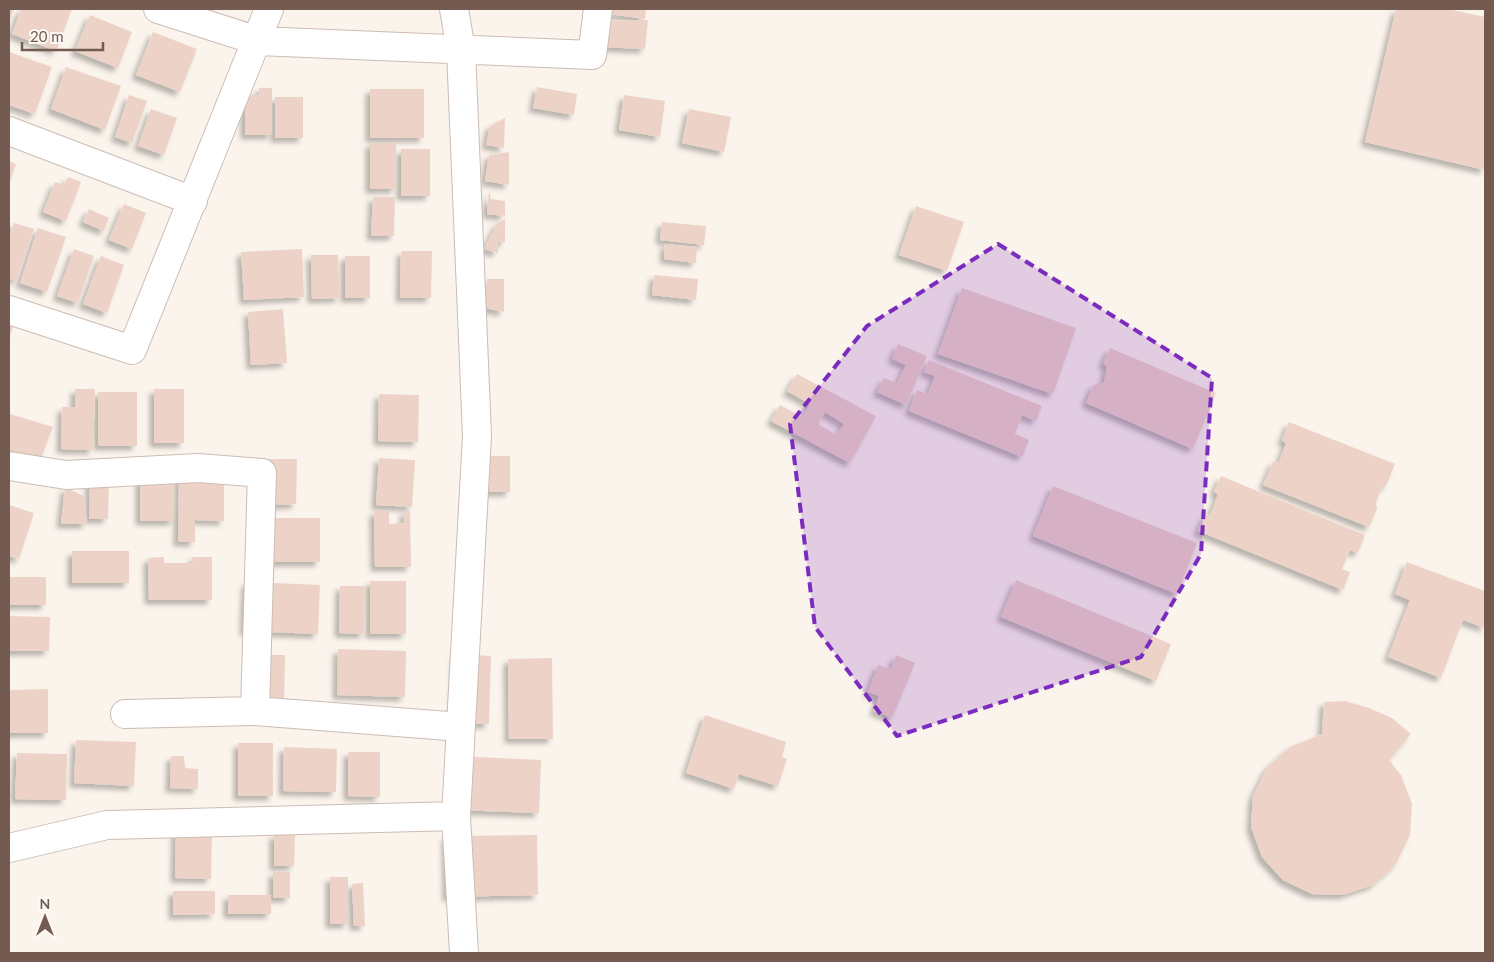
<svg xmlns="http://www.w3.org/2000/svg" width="1494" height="962" font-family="Lato,sans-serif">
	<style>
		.building { fill: #edd3c7; fill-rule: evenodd; filter: url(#shadow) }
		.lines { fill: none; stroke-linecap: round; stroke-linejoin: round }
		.minor-casing { stroke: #ccbcb3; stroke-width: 30 }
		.minor { stroke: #fff; stroke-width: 28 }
		.marked { fill: #7b2cbf; fill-opacity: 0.2; stroke: #7b2cbf; stroke-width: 4; stroke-dasharray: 10 6; stroke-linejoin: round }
	</style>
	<defs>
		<filter id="shadow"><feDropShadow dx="-4.5" dy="4.5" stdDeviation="2.5" flood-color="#0004"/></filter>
	</defs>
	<rect width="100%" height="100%" fill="#fbf4ec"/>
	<path class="building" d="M9 9H14L9 23Z
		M21 9H72L56 51 12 34Z
		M604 9H646L645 19 603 13Z
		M1396 9H1448L1485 17V170L1365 142Z
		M90 15 132 32 118 68 75 51Z
		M648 20 645 49 599 47 605 21Z
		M153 32 197 49 180 92 136 75Z
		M9 52 52 67 35 114 9 105Z
		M66 67 121 86 105 130 51 109Z
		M537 87 577 94 574 115 533 108Z
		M259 88H272V135H245V95H259Z
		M370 89H424V138H370Z
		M129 95 147 101 132 143 115 137Z
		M624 95 665 101 660 137 619 130Z
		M275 97H303V138H275Z
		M151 109 177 118 164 155 138 146Z
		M689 109 731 117 724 152 682 143Z
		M505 118 504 148 486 145 490 126Z
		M370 143H396V189H370Z
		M401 149H430V196H401Z
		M509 152V185L485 181 489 155Z
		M9 161 16 164 9 184Z
		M68 177 81 182 66 221 43 212 55 182 64 185Z
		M489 190 491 199 505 201V216L487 214Z
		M373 197H395L394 236H371Z
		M124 204 146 213 132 249 109 240Z
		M916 206 964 222 947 271 899 255Z
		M89 209 109 218 104 231 83 222Z
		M505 219V242H498V253L484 249 497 224Z
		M662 222 706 226 704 245 660 240Z
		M14 223 34 229 16 281 9 278V239Z
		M38 228 66 237 47 292 20 283Z
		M665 244 697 247 696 263 664 259Z
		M74 249 94 256 78 303 57 296Z
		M302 249 304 297 244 300 241 252Z
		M401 251H432L431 298H400Z
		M311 255H338L340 298 312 299Z
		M101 256 124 265 107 313 83 304Z
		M345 256H370V298H345Z
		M654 275 698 279 696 300 652 295Z
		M487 279H504V312L485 308Z
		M962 288 1076 328 1053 394 938 354Z
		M283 309 287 363 251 365 248 312Z
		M9 326 13 327 9 339Z
		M898 344 927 356 906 405 877 392 884 378 897 383 906 365 892 359Z
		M1110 348 1216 393 1193 449 1086 403 1093 385 1101 384 1104 382 1107 367 1103 363Z
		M929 360 1042 406 1036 421 1022 415 1015 434 1029 440 1022 457 909 411 917 390 928 394 935 376 924 372Z
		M797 374 876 416 850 463 771 421 780 405 803 417 810 404 787 391ZM825 412 844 424 837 435 818 424Z
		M75 389H95L93 450 61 449 62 407H75Z
		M154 389H184V443H154Z
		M98 392H137V446H98Z
		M379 394 419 395 418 442 378 441Z
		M10 414 53 427 41 458 9 450Z
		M1289 422 1395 464 1386 486 1382 487 1376 503 1377 509 1369 527 1263 485 1273 462H1279L1286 444 1282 440Z
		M473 456H510V492H473Z
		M379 458 415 460 412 507 376 505Z
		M268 459H297L296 504 273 505Z
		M179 476 224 477V521L195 520V542H178Z
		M1221 476 1365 535 1358 553 1350 550 1342 569 1350 572 1343 590 1198 531 1205 515 1210 516 1218 494 1214 492Z
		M90 479H109L108 519H89Z
		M140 479H174V521H140Z
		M1053 486 1197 543 1177 594 1033 536Z
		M65 487 84 496 87 524H61Z
		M9 505 34 513 19 559 9 556Z
		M374 511H389V524L404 523V511H410L411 567H375Z
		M260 518H320V562H260Z
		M72 551H129V583H72Z
		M164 557V563H193L192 557H212V600H149L148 558Z
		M1407 562 1485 591V628L1463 620 1441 678 1388 657 1410 600 1395 594Z
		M9 577H46V605H9Z
		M1016 580 1171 644 1156 681 1001 617Z
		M370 581H406V634H370Z
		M246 582 320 585 318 634 244 631Z
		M340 586H365L364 634 339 633Z
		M9 616 50 617 49 651H9Z
		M338 649 406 651 405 697 337 695Z
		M456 654 491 656 489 724 454 723Z
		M253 655H285L284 706H252Z
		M896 655 915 663 892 718 874 711 879 696 868 692 878 665 891 669Z
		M552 658 553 739H509L508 659Z
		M48 689V733H9V690Z
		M1345 701 1369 708 1392 718 1411 734 1389 760 1401 775 1412 804 1410 835 1396 864 1373 885 1343 895 1312 894 1283 880 1262 857 1251 827 1253 796 1267 768 1290 747 1322 734 1324 702Z
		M705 715 786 742 782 757 787 759 778 786 739 774 734 789 686 773Z
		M76 740 136 742 134 786 74 783Z
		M238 743H273V796H238Z
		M284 747 337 749 336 792 283 791Z
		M348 752H380V797L348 796Z
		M17 753 67 754 66 800 15 799Z
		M171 756H184L185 768 198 769V789L170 788Z
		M459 756 541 760 539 813 456 810Z
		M176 828 212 829 211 879 175 878Z
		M274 834 295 835 294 866H274Z
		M537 835 538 895 447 897 446 836Z
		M273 872H290V898H273Z
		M330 877H348V924H330Z
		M363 883 365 926H354L352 884Z
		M173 891H215V914L173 915Z
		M228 895H271V914H228Z"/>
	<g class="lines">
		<g class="minor-casing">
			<path id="minor" d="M158 9 258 41 592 55 598 9
				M454 9 461 50 477 436 456 816 464 953
				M9 131 193 201
				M9 310 132 350 269 9
				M9 466 66 475 198 468 262 473 255 711
				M125 714 255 711 461 727
				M9 848 107 825 456 816"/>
		</g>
		<use href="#minor" class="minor"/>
	</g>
	<path class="marked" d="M998 244 1212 378 1201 554 1141 657 897 736 815 627 790 424 867 326Z"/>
	<rect width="1494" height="962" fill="none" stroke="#735b51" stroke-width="20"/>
	<g transform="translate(45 917)" stroke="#fdf8f3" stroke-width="4" paint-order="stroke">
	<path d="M0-4L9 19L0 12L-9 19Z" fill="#735b51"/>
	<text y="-8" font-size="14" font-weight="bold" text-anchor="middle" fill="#735b51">N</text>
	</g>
	<path d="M22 42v8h81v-8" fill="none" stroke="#735b51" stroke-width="2.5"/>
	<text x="30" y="42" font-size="15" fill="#735b51" stroke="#fdf8f3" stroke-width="4" paint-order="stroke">20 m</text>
</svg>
